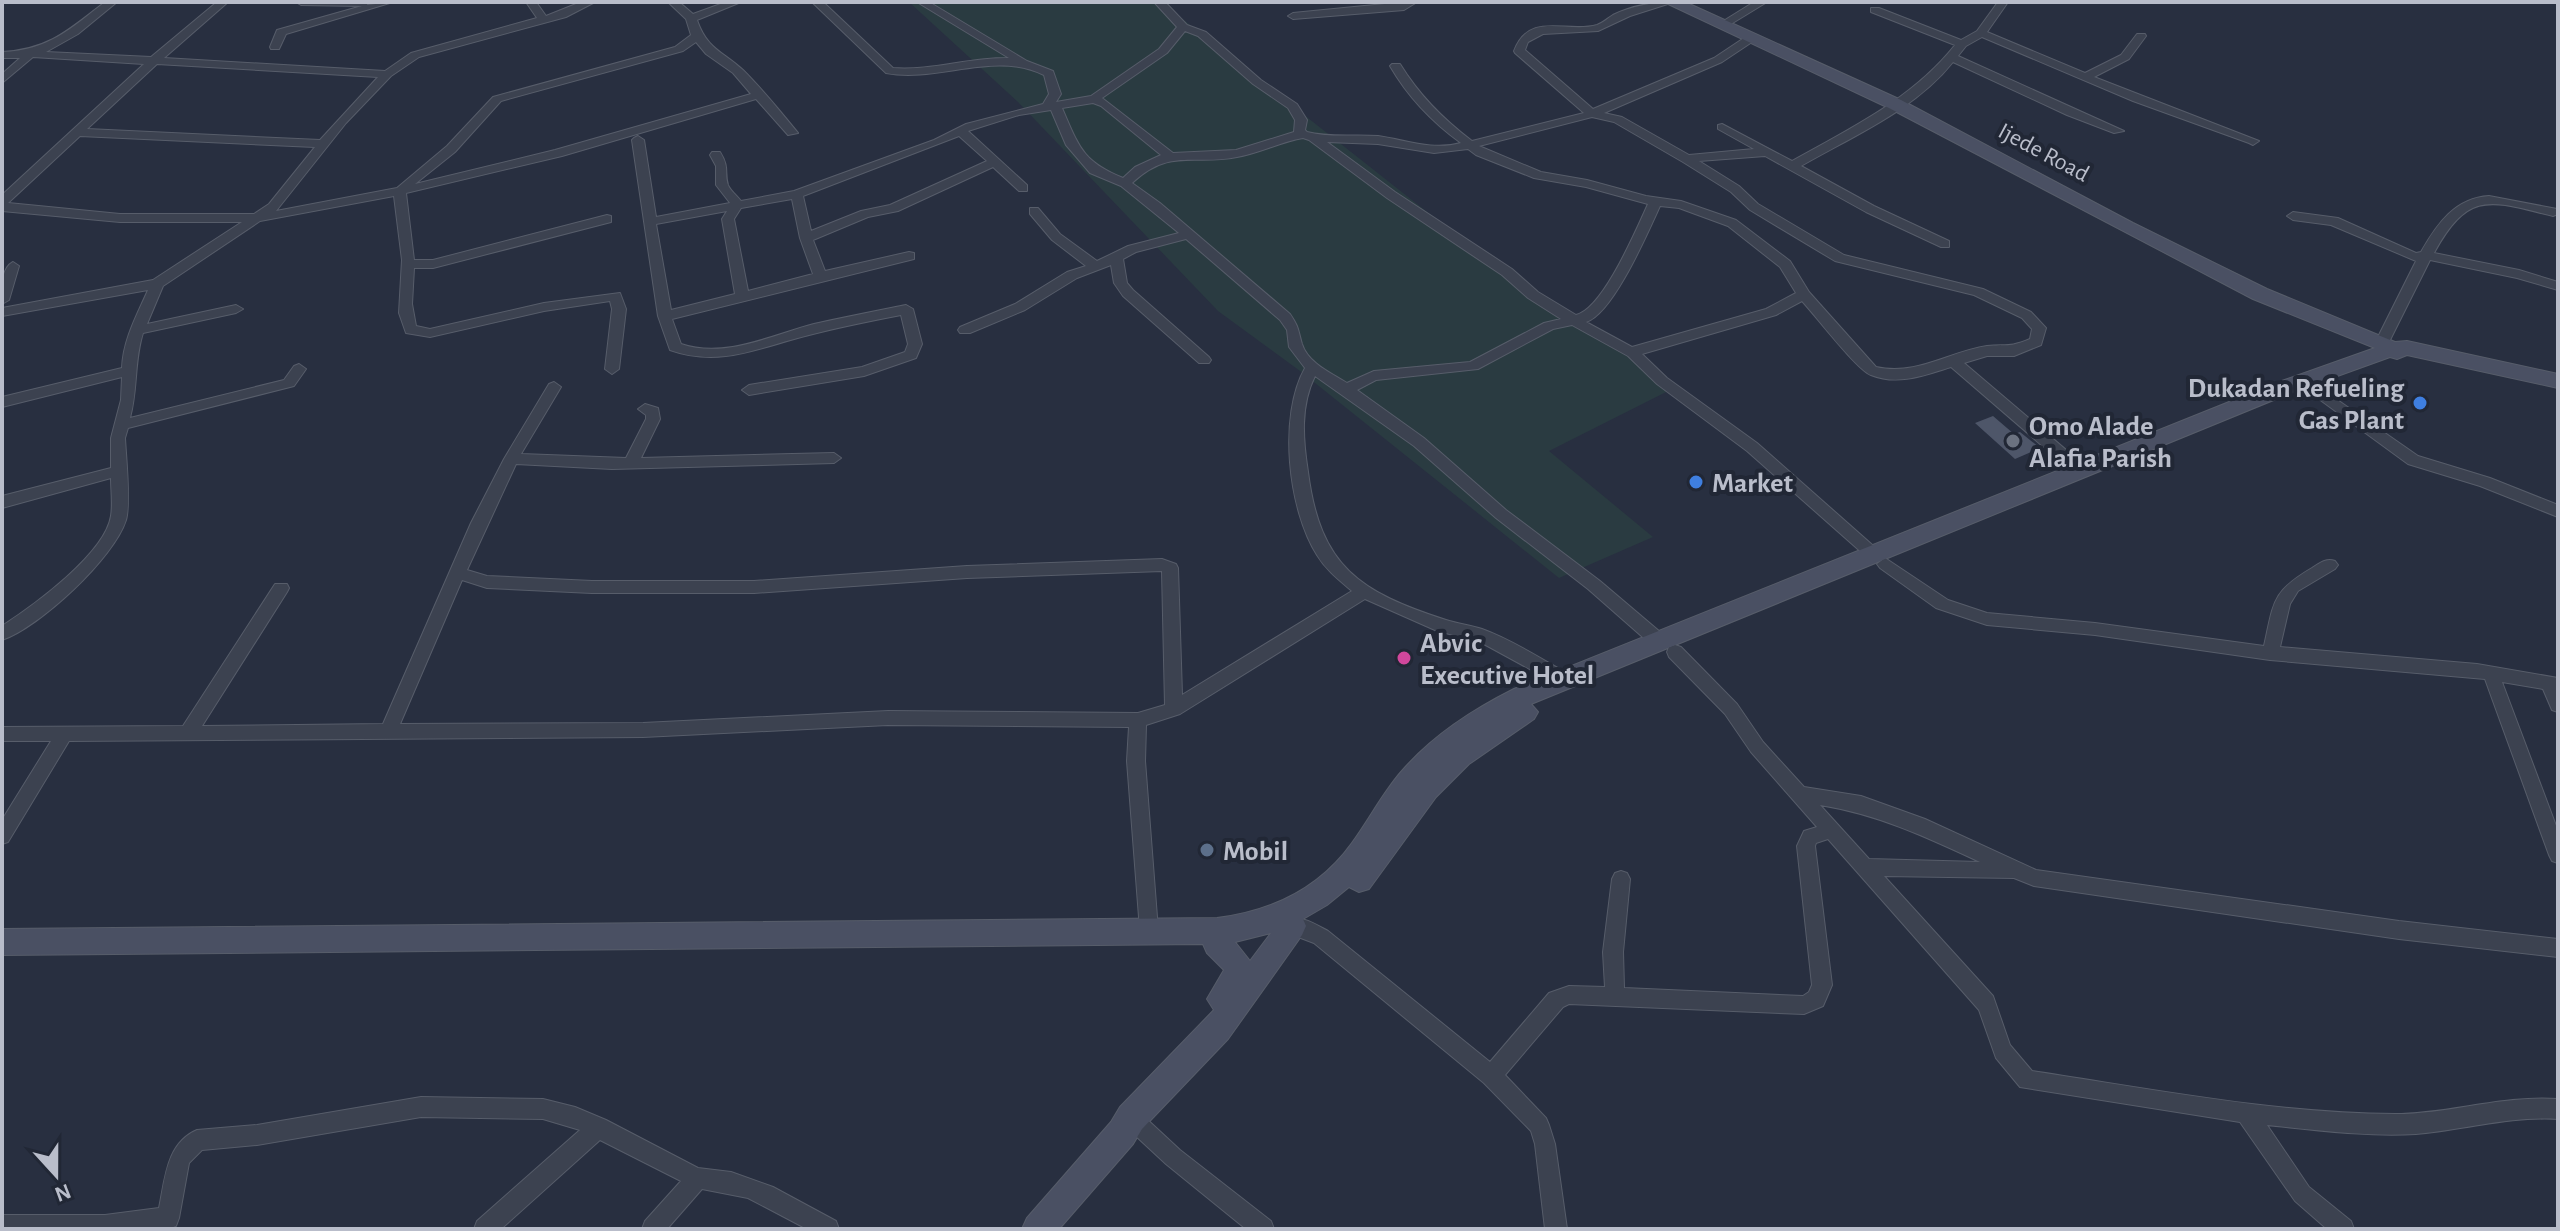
<svg xmlns="http://www.w3.org/2000/svg" width="2560" height="1231" font-family="'Alegreya Sans',sans-serif">
	<style>
		.green { fill: #2a3b41 }
		.building { fill: #4e5669 }
		.lines { fill: none; stroke-linecap: round; stroke-linejoin: round }
		.street-casing { stroke: #575d6a; stroke-width: 2 }
		.secondary-casing { stroke: #575d6a; stroke-width: 2 }
		.street { fill: #3c4250; fill-rule: evenodd }
		.secondary { fill: #4a5063; fill-rule: evenodd }
		.shop-dot { fill: #3f7fe0; stroke: #212735; stroke-width: 3 }
		.worship-dot { fill: #6b7280; stroke: #212735; stroke-width: 3 }
		.hotel-dot { fill: #d1479c; stroke: #212735; stroke-width: 3 }
		.service-dot { fill: #5c6f8a; stroke: #212735; stroke-width: 3 }
		.labels { text-anchor: middle; stroke-width: 8; stroke-linejoin: round; paint-order: stroke }
		.far-street-label { font-size: 24px; fill: #b9bdca; stroke: #212735 }
		.poi-label { font-size: 28px; font-weight: bold; fill: #b9bdca; stroke: #212735; text-anchor: start }
	</style>
	<rect width="100%" height="100%" fill="#282f40"/>
	<path class="green" d="M909 2H1161L1455 234 1676 387 1549 451 1653 537 1559 578 1300 371 1218 311 1018 102Z"/>
	<path class="building" d="M1993 416 2014 434 2020 432 2040 448 2015 459 1975 423Z"/>
	<g class="lines">
		<g class="street-casing">
			<path id="street" d="M105 2H117L78 34 46 52 151 57 217 2H228L164 58 385 71 411 53 537 18 526 2H536L546 16 581 2H595L566 17 419 57 391 76 346 123 276 211 397 188 447 146 493 97 675 47 691 35 686 19 668 2H679L693 14 726 2H741L697 20C707 49 722 51 743 70 762 89 781 112 798 133L788 135 756 99 562 156 406 193 414 260H433L607 215 611 216V222L433 268H414L412 304 416 326 430 329 544 303 620 293 626 309 619 369 612 374 605 369 612 309 610 301 544 311 430 337 406 333 399 313 402 260 394 196 260 221 163 286 147 324 236 305 243 309 236 313 143 333C134 361 138 389 130 418L284 380 294 366 299 364 306 369 294 386 128 428 125 438C126 458 131 503 126 520 114 558 40 627 2 640V626C33 606 105 554 111 516 113 504 111 490 111 478L2 508V496L111 468V438L121 400 122 377 2 407V397L122 368C123 340 137 315 148 290L2 316V308L153 280 242 222H120L2 211V195L144 64 33 57 2 83V74L20 58H2V52C49 50 70 29 105 2ZM696 42 706 54 733 73 751 94 555 150 415 184 455 152 501 101 683 51ZM157 64 378 77 320 140 87 129ZM80 136 315 147 269 204 254 214H120L8 203Z
				M296 2H368L367 5 393 2 286 34 279 49H271L270 47 277 30 362 6 301 5Z
				M812 2H823L893 68C932 71 970 57 1009 58L917 2H929L1027 61 1053 71 1061 94 1056 102 1091 96 1159 49 1177 27 1154 2H1165L1187 25 1206 32 1261 80 1297 104 1307 120 1305 130 1307 132C1330 138 1354 134 1378 136 1406 140 1432 151 1461 143 1432 122 1408 97 1390 66L1392 64H1400C1419 95 1443 119 1472 141L1584 113 1515 53 1514 51C1530 10 1566 34 1597 25 1603 23 1608 18 1613 15 1631 6 1654 2 1674 2L1630 16 1598 31 1543 34 1528 42 1525 50 1593 109 1714 58 1747 36H1755V40L1722 62 1604 113 1622 117 1689 155 1754 149 1718 129V125L1722 124 1792 161C1853 127 1913 98 1955 45L1871 12V8H1879L1961 40 1977 31 1998 2H2008L1987 32 2085 73 2121 55 2137 34H2145L2146 36 2129 59 2094 77 2259 141 2253 145 2249 143 2133 101 1982 37 1966 46 1958 56 2124 131 2114 133 2067 115 1953 62C1915 110 1853 136 1801 166L1874 206 1949 241V247H1941L1866 212 1765 156 1699 161 1739 186 1758 204 1844 255 1983 289 2031 312 2046 328 2041 345 2014 356H1987L1964 363 2085 466 2087 470 2085 474H2075L1951 367C1925 375 1898 386 1871 375 1857 370 1815 315 1802 301L1776 315 1642 354 1667 378 1757 443 1878 550 1881 554 1878 558H1868L1747 451 1657 384 1628 356 1572 325 1553 329 1478 369 1376 380 1357 390 1424 438 1506 510 1600 581 1666 637 1668 642 1666 647H1654L1588 589 1496 518 1414 446 1315 376C1300 406 1303 440 1308 472 1320 567 1360 592 1446 620 1458 624 1470 625 1482 629 1513 640 1540 659 1569 674L1571 679 1569 684H1557L1482 643 1435 630 1365 599 1180 714 1146 725 1145 761 1158 930 1156 936 1149 939 1142 936 1140 930 1127 761 1129 727 888 725 643 737 69 741 8 842 2 844V820L51 741H2V727L183 726 275 584H287L289 588 287 592 202 726 383 724 471 523 504 459 549 384 554 382 561 387 521 454 626 458 646 419V415L638 409 645 404 658 408 660 419 641 458 834 453 841 458 834 463 612 469 516 464 467 570 487 576 592 581H754L967 566 1162 559 1176 564 1178 568 1182 695 1352 591C1339 580 1326 570 1317 555 1288 509 1278 416 1305 368L1289 347 1287 330 1280 320 1186 239 1136 252 1123 259 1127 283 1133 290 1209 357 1211 360 1209 363H1199L1123 296 1114 283 1111 265 1077 278 1025 310 970 333H960L958 330 960 327 1015 304 1067 272 1086 266 1052 240 1030 214V208H1038L1060 234 1097 261 1128 246 1179 233 1121 186 1090 173 1066 145 1051 110 1019 115 968 131 1027 185V191H1019L993 167 898 211 868 217 813 240 825 271 909 252 914 253V259L672 319 681 344C725 359 772 335 814 324 845 317 876 311 906 305L913 309 922 344 916 358 864 376 749 395 742 390 749 385 862 367 905 352 908 344 901 315C870 321 840 327 809 335 760 347 721 368 670 350L658 316 632 140 634 138 638 136 644 140 656 217 730 203 716 185V166L710 155 712 152H720C730 168 724 172 728 185 730 190 737 196 741 201L794 191 934 140 966 124 1043 104 1049 94 1044 75C993 50 939 83 886 73ZM1185 31 1198 36 1253 84 1288 108 1295 120 1294 132 1236 150 1173 153 1102 98 1167 53ZM1093 103 1101 106 1161 155 1135 167 1123 178C1082 161 1079 147 1062 108ZM1592 117 1614 122 1683 162 1731 192 1750 210 1835 261 1974 295 2022 318 2032 329 2030 339C2009 348 2006 344 1987 346 1948 352 1917 376 1876 367L1809 292 1790 261 1736 220 1681 201 1646 196 1587 180 1541 172 1479 146ZM959 136 987 161 890 205 861 211 811 231 803 196ZM1303 138 1309 140 1387 198 1502 275 1528 298 1561 319 1544 323 1470 362 1374 371 1347 383C1331 373 1308 363 1302 344 1298 330 1299 327 1290 314L1160 203 1132 183C1171 147 1193 166 1237 157 1260 153 1280 142 1303 138ZM1327 142 1378 144 1434 153 1468 149 1476 155 1534 178 1586 187 1648 204C1636 230 1603 309 1576 315L1538 292 1512 269 1395 192ZM792 199 800 238 813 274 748 291 734 219 741 208ZM1660 206 1679 208 1728 226 1780 267 1796 293 1766 309 1632 347 1586 322C1613 314 1648 232 1660 206ZM727 211 722 219 735 294 671 310 656 224ZM1162 571 1165 705 1138 713 888 711 643 723 400 724 462 580 487 588 592 593H754L967 578Z
				M1405 2H1417L1404 10 1293 19 1288 16 1293 13Z
				M1754 2H1767L1726 27 1717 25Z
				M2489 196 2557 209 2558 214 2553 216C2491 201 2469 189 2434 253L2519 270 2558 282V290L2517 278 2430 260 2387 346 2382 348 2375 343 2416 261 2331 225 2293 220 2287 216 2293 212 2338 218 2416 253 2421 252C2437 224 2455 198 2489 196Z
				M13 262 19 266 9 300 2 304C2 290 0 269 13 262Z
				M2313 383 2418 456 2490 478 2558 505V517L2480 486 2408 464 2308 391 2306 388 2308 385Z
				M1885 558 1948 600 1987 613 2095 623 2264 646C2274 602 2271 592 2312 568 2320 563 2326 558 2335 561L2338 565 2335 569 2298 591 2290 604 2280 647 2477 664 2558 678V712L2552 710 2543 689 2502 682 2558 831V863L2552 861 2549 855 2485 679 2270 660 2095 635 1987 625 1936 608 1880 568 1877 564Z
				M1675 645 1681 647 1737 704 1763 742 1804 787 1861 796 1925 819 2036 870 2399 921 2558 939V957L2399 939 2034 886 2014 878 1884 876 1993 996 2010 1045 2032 1071C2152 1089 2273 1113 2395 1114 2450 1114 2502 1095 2558 1099V1119C2509 1116 2464 1130 2416 1134 2367 1137 2316 1130 2267 1125L2309 1187 2351 1221 2354 1229H2327L2295 1201 2240 1122 2020 1087 1996 1058 1979 1010 1828 839 1816 843 1815 846 1832 985 1823 1006 1804 1014 1569 1004 1563 1007 1505 1075 1546 1118 1549 1125 1555 1144 1567 1229H1545L1535 1144 1531 1131 1484 1083 1314 943 1285 932 1283 926 1285 920C1300 914 1315 924 1328 931L1490 1062 1549 993 1569 986 1605 987 1603 952 1612 879 1615 873 1621 871 1627 873 1630 879 1623 952 1624 988 1803 996 1809 992 1812 985 1797 846 1804 831 1817 827 1751 752 1725 714 1669 657 1667 652 1669 647ZM1820 805C1880 815 1926 837 1980 862L1869 859Z
				M421 1097 543 1099 575 1107 606 1120 698 1168 731 1172 773 1187 836 1221 839 1229H807L748 1198 702 1189 667 1229H642L645 1221 681 1181 600 1140 501 1229H474L477 1221 580 1130 543 1119 421 1117 257 1145 202 1150 189 1163 179 1218 176 1226 168 1229H2V1215H105L159 1208C165 1180 166 1143 197 1130L257 1125Z
				M1131 1108 1138 1111 1180 1150 1271 1221 1274 1229H1246L1166 1164 1124 1125 1121 1118 1124 1111Z"/>
		</g>
		<g class="secondary-casing">
			<path id="secondary" d="M1664 2H1685L1901 100 2133 223 2267 289 2395 342 2407 341 2558 374V388L2407 355 2397 359 2390 357 2293 392 1531 704 1538 712 1534 719 1469 764 1436 797 1369 889 1359 892 1349 887 1327 905 1303 919 1306 926 1302 935 1228 1039 1142 1129 1133 1144 1059 1229H1022L1027 1218 1111 1122 1120 1107 1214 1010 1207 999 1224 970 1207 953 1203 944 2 955V929L1217 918C1272 911 1319 889 1352 843 1369 820 1382 794 1401 772 1432 736 1472 710 1514 689L2279 382 2375 348 2253 299 1889 108ZM1271 933 1250 961 1235 942Z"/>
		</g>
		<use href="#street" class="street"/>
		<use href="#secondary" class="secondary"/>
	</g>
	<g class="shop-dot">
		<circle cx="2420" cy="403" r="8"/>
		<circle cx="1696" cy="482" r="8"/>
	</g>
	<circle class="worship-dot" cx="2013" cy="441" r="8"/>
	<circle class="hotel-dot" cx="1404" cy="658" r="8"/>
	<circle class="service-dot" cx="1207" cy="850" r="8"/>
	<g class="labels">
		<g class="far-street-label">
			<text transform="translate(2044 152) rotate(28)" y="8">Ijede Road</text>
		</g>
		<g class="poi-label">
			<text x="2404" y="397" text-anchor="end">Dukadan Refueling<tspan x="2404" dy="32">Gas Plant</tspan></text>
			<text x="2029" y="435">Omo Alade<tspan x="2029" dy="32">Alafia Parish</tspan></text>
			<text x="1712" y="492">Market</text>
			<text x="1420" y="652">Abvic<tspan x="1420" dy="32">Executive Hotel</tspan></text>
			<text x="1223" y="860">Mobil</text>
		</g>
	</g>
	<rect width="2560" height="1231" fill="none" stroke="#b9bdca" stroke-width="8"/>
	<g transform="translate(56 1175) rotate(159)" stroke="#212735" stroke-width="6" paint-order="stroke">
	<path d="M0-6L14 30L0 20L-14 30Z" fill="#b9bdca"/>
	<text y="-12" font-size="22" font-weight="bold" text-anchor="middle" fill="#b9bdca">N</text>
	</g>
</svg>
